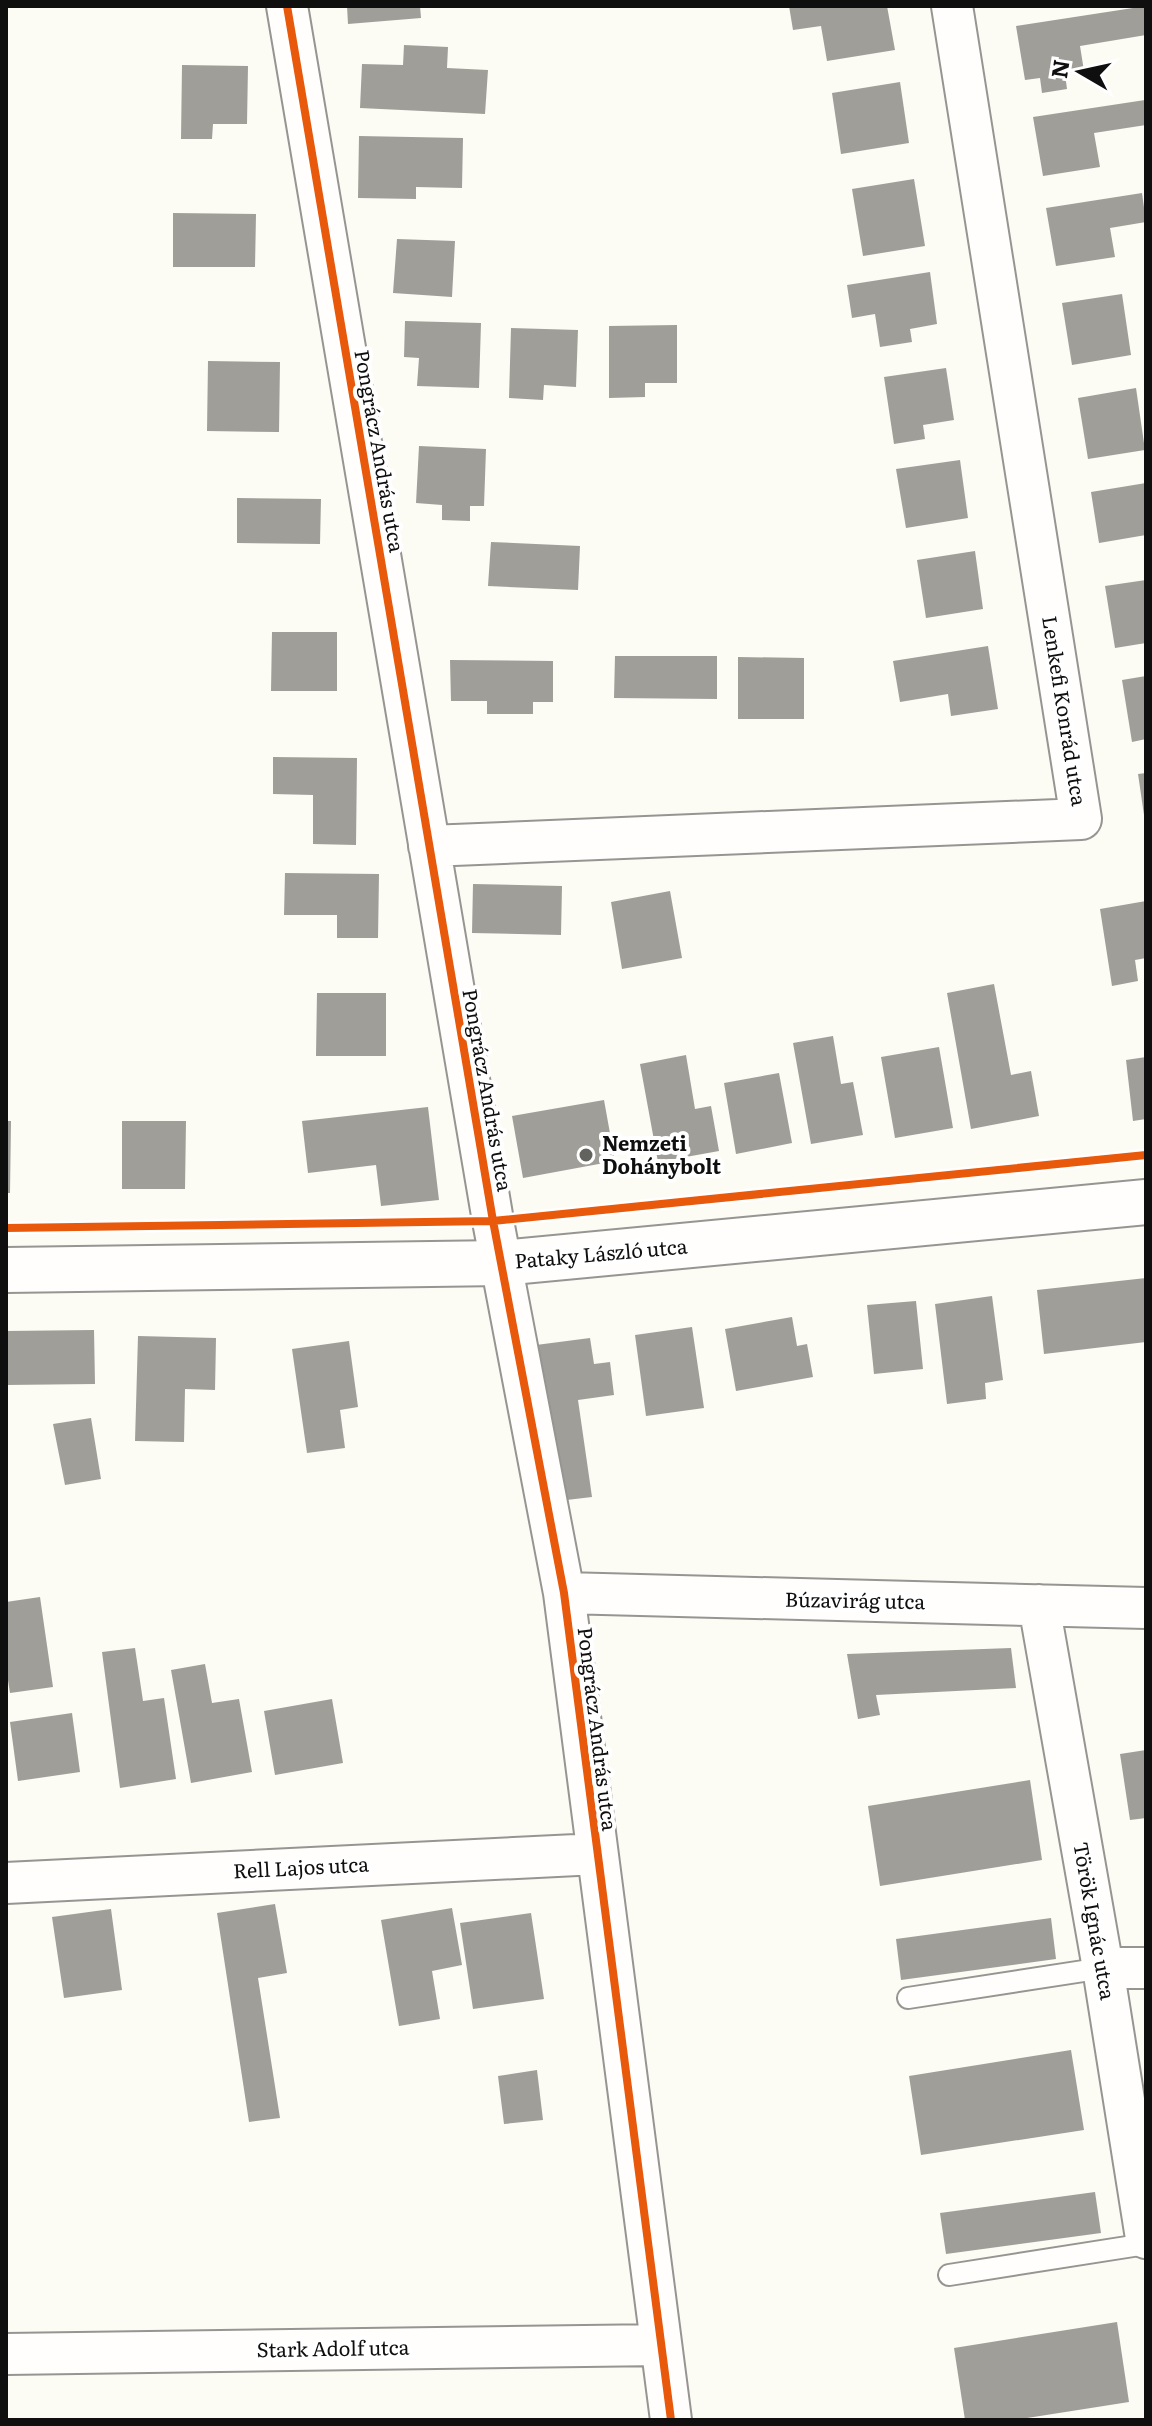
<svg xmlns="http://www.w3.org/2000/svg" width="1152" height="2426" font-family="Literata,serif">
	<style>
		.building { fill: #a09e99 }
		.lines { fill: none; stroke-linecap: round; stroke-linejoin: round }
		.service-casing { stroke: #969592; stroke-width: 24 }
		.minor-casing { stroke: #969592; stroke-width: 44 }
		.tertiary-casing { stroke: #969592; stroke-width: 48 }
		.service { stroke: #fffefd; stroke-width: 20 }
		.minor { stroke: #fffefd; stroke-width: 40 }
		.tertiary { stroke: #fffefd; stroke-width: 44 }
		.cycleway-casing { stroke: #fff; stroke-width: 13 }
		.cycleway { stroke: #e8590c; stroke-width: 8 }
		.poi-dot { fill: #62625f; stroke: #fff; stroke-width: 3 }
		.labels { text-anchor: middle; stroke-width: 8; stroke-linejoin: round; paint-order: stroke }
		.street-label { font-size: 20px; fill: #0f0f0f; stroke: #fff }
		.poi-label { font-size: 20px; font-weight: bold; fill: #0f0f0f; stroke: #fff; text-anchor: start }
	</style>
	<rect width="100%" height="100%" fill="#fcfbf4"/>
	<path class="building" d="M347 6H420L421 18 348 24Z
		M789 6H887L895 50 827 61 821 26 793 30Z
		M1146 6V35L1080 46 1084 71 1065 74 1067 89 1042 93 1040 78 1025 80 1016 26Z
		M404 45 448 47 447 68 488 70 485 114 360 108 362 64 403 65Z
		M182 65 248 66 247 124H213L212 139H181Z
		M900 82 909 143 841 154 832 93Z
		M1145 100 1146 125 1094 133 1100 167 1043 176 1033 117Z
		M359 136 463 138 462 188 416 187V199L358 198Z
		M914 179 925 246 863 256 852 189Z
		M1142 193 1146 222 1110 228 1115 257 1056 266 1046 208Z
		M173 213 256 214 255 267H173Z
		M397 239 455 241 452 297 393 293Z
		M930 272 937 324 910 329 912 342 880 347 875 314 852 318 847 285Z
		M1122 294 1131 355 1072 365 1062 303Z
		M405 321 481 323 479 388 417 386 419 358 404 357Z
		M677 325V383H645V397L609 398V326Z
		M511 328 578 330 576 387 544 385 543 400 509 398Z
		M208 361 280 362 279 432 207 431Z
		M946 368 954 420 923 425 925 439 894 444 884 377Z
		M1136 388 1145 450 1088 459 1078 398Z
		M419 446 486 449 484 506H470V521L442 520V505L416 503Z
		M960 460 968 518 906 528 896 469Z
		M1146 483V535L1099 543 1091 492Z
		M237 498 321 499 320 544 237 543Z
		M491 542 580 546 578 590 488 586Z
		M975 551 983 609 926 618 917 560Z
		M1146 580V643L1115 648 1105 586Z
		M272 632H337V691H271Z
		M988 646 998 709 951 716 948 694 900 702 893 661Z
		M615 656H717V699L614 698Z
		M738 657 804 658V719H738Z
		M450 660 553 661V702H533V714H487V701H451Z
		M1146 676V739L1132 742 1122 680Z
		M273 757 357 758 356 845 313 844V795L273 794Z
		M1146 773V815H1144L1138 774Z
		M285 873 379 874 378 938H337V915H284Z
		M473 884 562 886 561 935 472 933Z
		M670 891 682 958 622 969 611 902Z
		M1146 901V958L1135 960 1138 981 1112 986 1100 909Z
		M994 984 1011 1075 1031 1071 1039 1116 971 1129 947 993Z
		M317 993H386V1056H316Z
		M833 1036 841 1084 853 1082 863 1135 811 1144 793 1043Z
		M939 1047 953 1128 895 1138 881 1057Z
		M686 1055 695 1109 711 1106 719 1151 658 1162 640 1064Z
		M1146 1057V1119L1133 1121 1126 1060Z
		M779 1073 792 1143 736 1154 724 1083Z
		M604 1100 615 1161 523 1178 512 1116Z
		M428 1107 439 1200 381 1206 376 1165 308 1173 302 1121Z
		M6 1121H11L10 1193H6Z
		M122 1121H186L185 1189H122Z
		M1146 1278V1342L1044 1354 1037 1290Z
		M992 1296 1003 1380 985 1383 986 1399 947 1404 935 1304Z
		M916 1301 923 1369 874 1374 867 1305Z
		M792 1317 797 1346 807 1344 813 1377 736 1391 725 1329Z
		M692 1327 704 1408 646 1416 635 1335Z
		M94 1330 95 1384 6 1385V1331Z
		M138 1336 216 1338 215 1390 185 1389 184 1442 135 1441Z
		M590 1338 594 1364 610 1362 614 1395 578 1400 592 1497 558 1501 536 1345Z
		M349 1341 358 1407 340 1410 345 1448 307 1453 292 1349Z
		M91 1418 101 1479 65 1485 53 1424Z
		M40 1597 53 1687 10 1693 6 1668V1602Z
		M135 1648 143 1701 164 1698 176 1779 120 1788 102 1652Z
		M1011 1648 1016 1688 876 1695 880 1715 858 1719 847 1654Z
		M205 1664 212 1703 239 1699 252 1772 191 1783 171 1670Z
		M332 1699 343 1763 275 1775 264 1711Z
		M72 1713 80 1772 18 1781 10 1722Z
		M1146 1750V1818L1130 1820 1120 1754Z
		M1030 1780 1042 1860 880 1886 868 1806Z
		M275 1904 287 1973 258 1978 280 2118 249 2122 217 1913Z
		M452 1908 462 1965 432 1971 440 2019 399 2026 381 1920Z
		M111 1909 122 1990 64 1998 52 1917Z
		M531 1913 544 1999 473 2009 460 1923Z
		M1051 1918 1056 1959 901 1980 896 1939Z
		M1071 2050 1084 2130 921 2155 909 2076Z
		M537 2070 543 2120 504 2124 498 2076Z
		M1095 2192 1101 2233 946 2254 940 2213Z
		M1117 2322 1129 2402 1015 2420H965L954 2348Z"/>
	<g class="lines">
		<g class="service-casing">
			<path id="service" d="M908 1998 1103 1968
				M949 2275 1146 2244"/>
		</g>
		<g class="minor-casing">
			<path id="minor" d="M287 6 493 1221 564 1593 671 2420
				M429 846 1081 819 952 6
				M564 1593 1146 1608
				M1039 1605 1103 1968 1146 2238
				M6 1883 597 1854
				M1103 1968H1146
				M6 2354 661 2345"/>
		</g>
		<g class="tertiary-casing">
			<path id="tertiary" d="M6 1270 502 1263 1146 1202"/>
		</g>
		<use href="#service" class="service"/>
		<use href="#minor" class="minor"/>
		<use href="#tertiary" class="tertiary"/>
		<g class="cycleway-casing">
			<path id="cycleway" d="M287 6 493 1221 564 1593 671 2420
				M6 1228 493 1221 1146 1155"/>
		</g>
		<use href="#cycleway" class="cycleway"/>
	</g>
	<circle class="poi-dot" cx="586" cy="1155" r="8"/>
	<g class="labels">
		<g class="street-label">
			<text transform="translate(379 451) rotate(80)" y="7">Pongrácz András utca</text>
			<text transform="translate(1064 711) rotate(81)" y="7">Lenkefi Konrád utca</text>
			<text transform="translate(487 1090) rotate(80)" y="7">Pongrácz András utca</text>
			<text transform="translate(601 1254) rotate(-5)" y="7">Pataky László utca</text>
			<text transform="translate(855 1601) rotate(1)" y="7">Búzavirág utca</text>
			<text transform="translate(597 1729) rotate(83)" y="7">Pongrácz András utca</text>
			<text transform="translate(301 1868) rotate(-3)" y="7">Rell Lajos utca</text>
			<text transform="translate(1094 1921) rotate(80)" y="7">Török Ignác utca</text>
			<text transform="translate(333 2349) rotate(-1)" y="7">Stark Adolf utca</text>
		</g>
		<g class="poi-label">
			<text x="602" y="1151">Nemzeti<tspan x="602" dy="23">Dohánybolt</tspan></text>
		</g>
	</g>
	<rect width="1152" height="2426" fill="none" stroke="#0f0f0f" stroke-width="16"/>
	<g transform="translate(1080 72) rotate(279)" stroke="#ffffff" stroke-width="6" paint-order="stroke">
	<path d="M0-6L14 30L0 20L-14 30Z" fill="#0f0f0f"/>
	<text y="-12" font-size="22" font-weight="bold" text-anchor="middle" fill="#0f0f0f">N</text>
	</g>
</svg>
